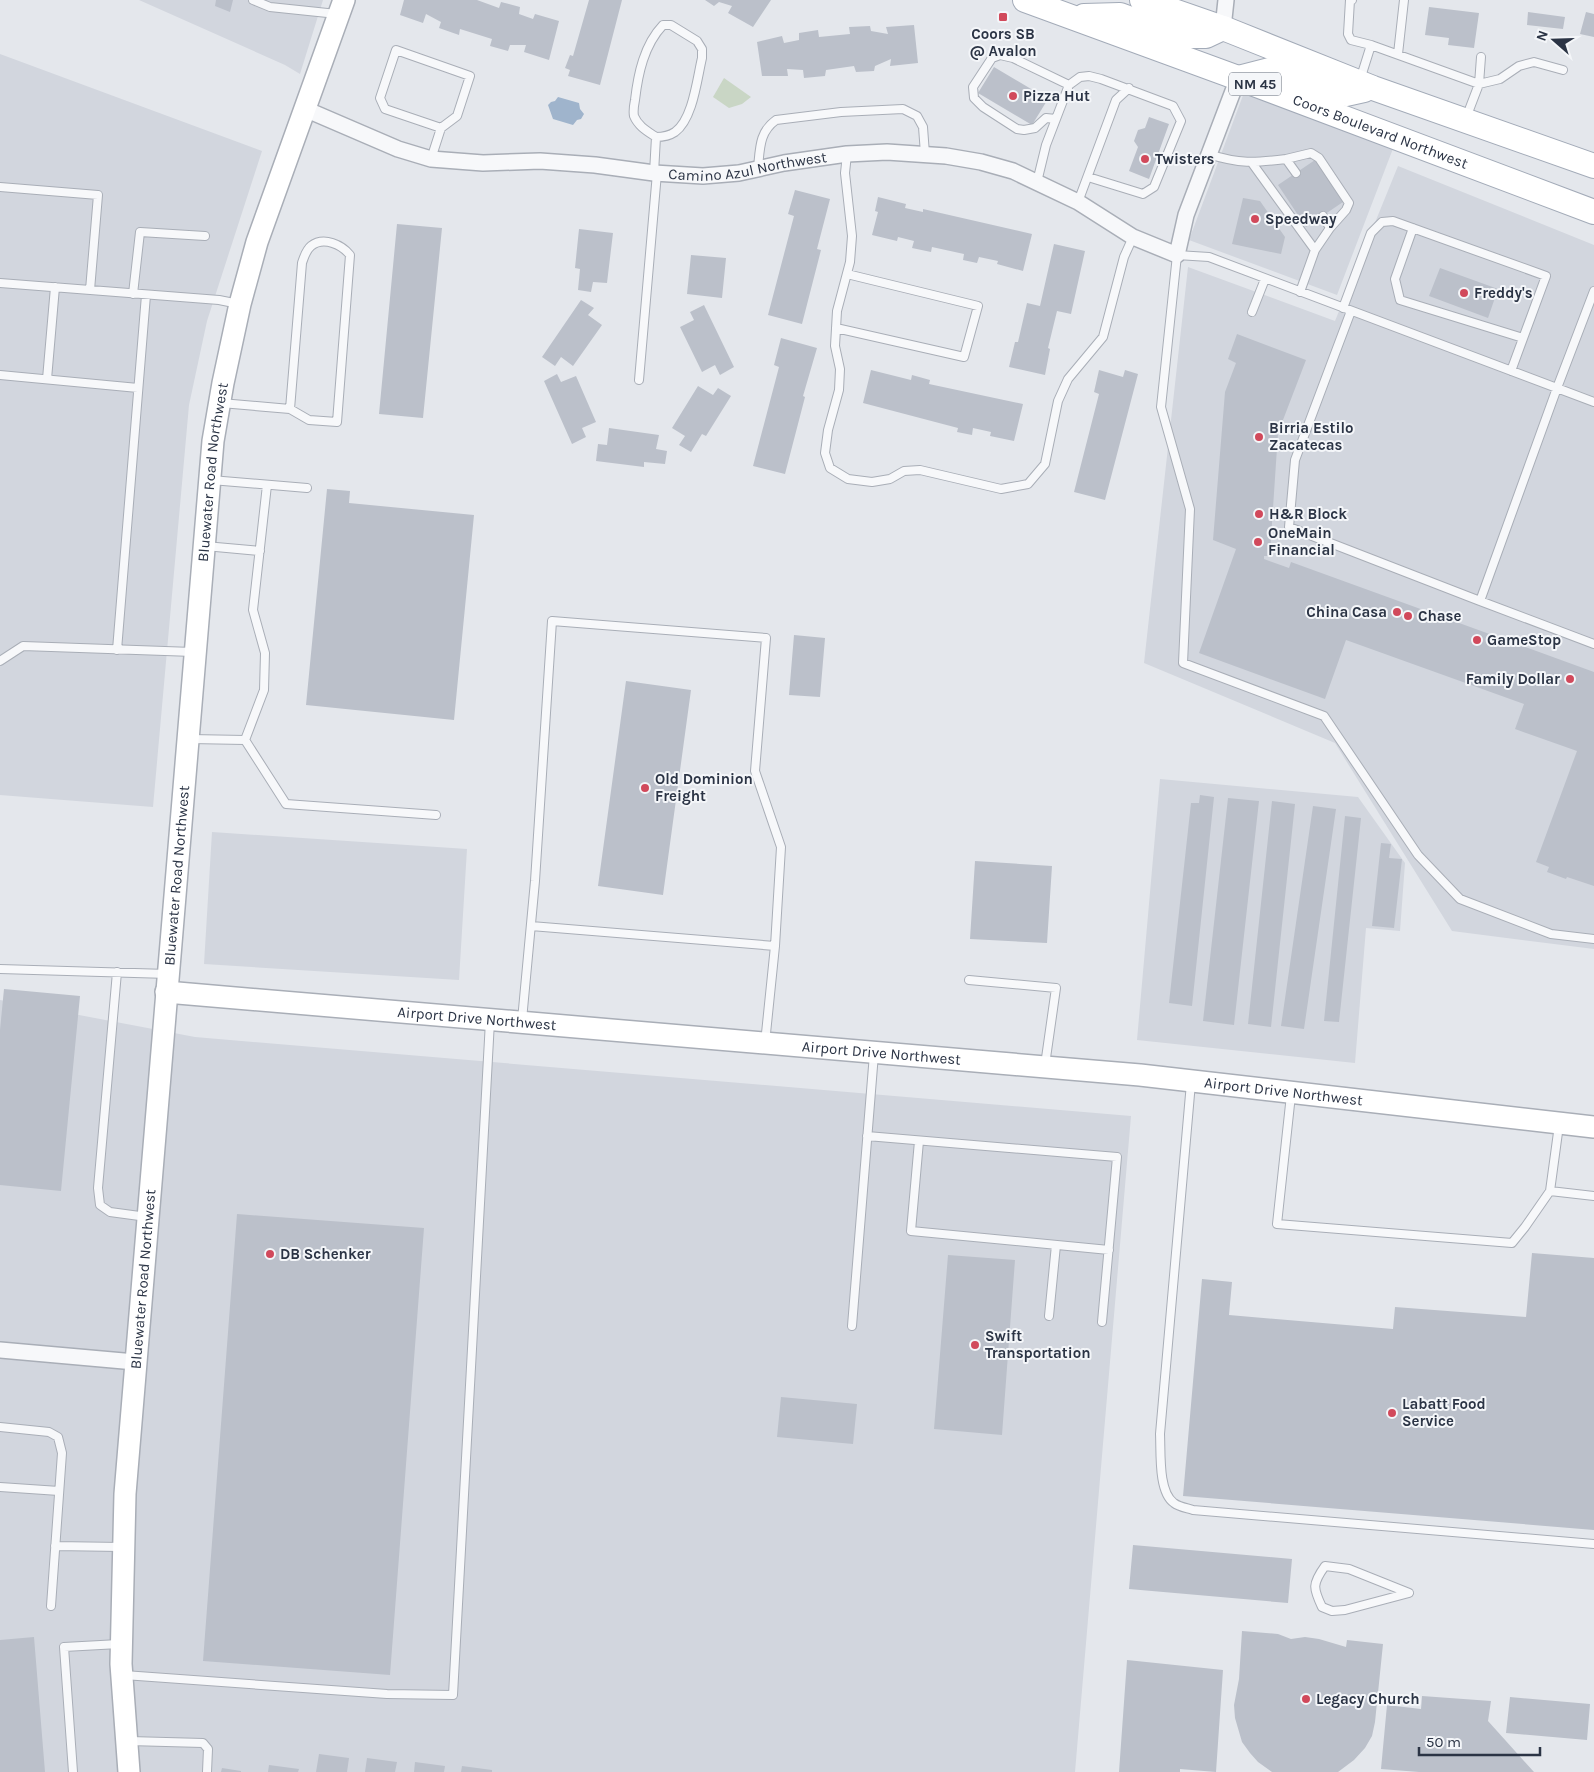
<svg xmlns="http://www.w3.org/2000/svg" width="1594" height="1772" font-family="Karla,sans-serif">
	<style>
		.built { fill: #d2d6de }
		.green { fill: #c9d6c5 }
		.water { fill: #9fb4cc }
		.building { fill: #bbc0ca }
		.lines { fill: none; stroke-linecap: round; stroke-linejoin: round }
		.lane-casing { stroke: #a9aeb7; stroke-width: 10 }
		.street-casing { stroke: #a9aeb7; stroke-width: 18 }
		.secondary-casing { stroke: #a9aeb7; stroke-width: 24 }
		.primary-casing { stroke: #a3abb8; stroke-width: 26 }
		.lane { stroke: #f7f8fa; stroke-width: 8 }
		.street { stroke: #f7f8fa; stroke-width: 15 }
		.secondary { stroke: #fff; stroke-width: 21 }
		.primary { stroke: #fff; stroke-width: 24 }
		.poi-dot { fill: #d1495b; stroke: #f4f6f9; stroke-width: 2 }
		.labels { text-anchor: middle; stroke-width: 4; stroke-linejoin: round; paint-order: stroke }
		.shield { fill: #f4f6f9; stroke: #676e7b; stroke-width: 1 }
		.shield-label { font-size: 14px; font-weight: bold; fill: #2b3445 }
		.poi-label { font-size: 15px; font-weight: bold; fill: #2b3445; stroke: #f4f6f9; text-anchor: start }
		.street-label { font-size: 15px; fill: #2b3445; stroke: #f4f6f9 }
	</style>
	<rect width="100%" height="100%" fill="#e4e7ec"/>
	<path class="built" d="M139 0H323L300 74 285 65Z
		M0 54 262 151 207 321 189 405 153 807 0 795Z
		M1245 90 1394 146 1337 295 1189 240Z
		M1398 166 1594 245V949L1452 931 1335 743 1144 663 1188 267 1335 321Z
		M1160 779 1358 797 1405 863 1400 931 1366 928 1355 1063 1137 1040Z
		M212 832 467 849 459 980 204 964Z
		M0 1000 195 1037 1131 1116 1075 1772H0Z"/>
	<path class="green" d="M724 78 751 97 742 104 729 108 713 97Z"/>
	<path class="water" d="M558 97 579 103 580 109 584 114 581 119 577 120 573 125 553 119 548 105 551 102 555 101Z"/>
	<path class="building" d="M216 0H233L230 12 215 6Z
		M404 0H477L499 8 501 2 520 7 519 14 533 19 535 14 559 21 549 60 524 52 526 45H510L508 51 490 46 492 39 460 29 459 35 439 28 441 22 426 14 423 23 400 15Z
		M589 0H622L600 85 568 76 570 70 565 68 570 55 573 56Z
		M705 0H771L753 27 728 13 732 6 719 2 714 6Z
		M1429 7 1479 13 1474 48 1448 45 1449 38 1425 35Z
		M1528 12 1565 17 1563 29 1527 25Z
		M1586 12 1594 14V37L1580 34Z
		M914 25 918 63 890 66 891 59 875 66 874 71 856 72 854 66 826 70 825 76 804 78 803 70 787 69 788 76H762L757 42 782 36 784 43 799 40V33L818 30 819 37 850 34 849 27 870 26 871 31 888 34 886 27Z
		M994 67 1048 99 1032 125 978 93Z
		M1149 117 1169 124 1149 179 1129 171 1138 147 1134 141 1138 130 1145 128Z
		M1315 160 1343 202 1306 227 1278 185Z
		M795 190 830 199 817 249 821 250 802 324 768 315 794 216 788 214Z
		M878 197 906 204 905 208 923 212V209L1032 234 1023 271 997 264 998 261 979 257 977 263 963 260 964 254 932 247 931 252 912 248 914 241 898 237 897 241 872 235 878 212 875 211Z
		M1243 198 1260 201 1285 237 1281 254 1232 244Z
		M397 224 442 228 423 418 379 414Z
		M579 229 613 233 607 283 593 282 591 292 578 290 580 269 575 268Z
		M1054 244 1085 251 1071 314 1057 311 1048 348 1050 349 1045 375 1009 367 1015 342H1018L1027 303 1040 306Z
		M691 255 726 258 722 298 687 294Z
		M1440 268 1498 289 1488 318 1429 296Z
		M581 300 594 308 588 315 602 325 573 366 561 357 555 366 542 357Z
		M704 305 734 367 720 375 715 365 702 372 680 327 694 320 690 312Z
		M1237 334 1306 360 1278 433 1270 553H1268V556H1264V559L1289 568 1291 562 1594 672V886L1567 877 1566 879 1547 872 1549 867 1536 862 1577 751 1515 729 1524 704 1346 640 1325 699 1199 653 1236 549 1213 540 1225 392 1236 363 1228 359Z
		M781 338 817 348 803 396 805 397 785 474 753 466 779 367 774 365Z
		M871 370 911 380 912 375 930 380 929 384 1023 404 1014 441 990 436 991 432 973 428 972 435 957 432 958 428 863 403Z
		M1099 370 1123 377 1125 370 1138 374 1105 500 1074 492 1099 394 1094 392Z
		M557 374 561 382 576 376 596 422 582 428 586 437 572 444 544 381Z
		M698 386 713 395 718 388 731 396 706 436 702 434 691 452 679 445 685 436 672 428Z
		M609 428 659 435 656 449 667 451 665 464 644 462V467L596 461 598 444 607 445Z
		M327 489 350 491 349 503 474 515 454 720 306 705Z
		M794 635 825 638 820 697 789 695Z
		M626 681 691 690 663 895 598 886Z
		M1200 795 1214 797 1192 1006 1169 1003 1191 803H1199Z
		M1228 798 1259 801 1234 1025 1203 1021Z
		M1272 801 1295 804 1271 1027 1248 1024Z
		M1313 806 1336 809 1304 1029 1281 1026Z
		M1345 816 1361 818 1339 1022 1324 1021Z
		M1381 843 1391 844 1389 858 1402 859 1394 928 1372 926Z
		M975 861 1052 866 1047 943 970 939Z
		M4 989 80 996 61 1191 0 1185V1030Z
		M237 1214 424 1228 390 1675 203 1661Z
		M1532 1253 1594 1258V1530L1183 1496 1202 1279 1232 1282 1229 1315 1393 1329 1395 1307 1526 1317Z
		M948 1255 1015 1260 1002 1435 934 1429Z
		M781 1397 857 1404 853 1444 777 1437Z
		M1133 1545 1292 1559 1288 1603 1129 1589Z
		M1242 1631 1278 1634 1291 1639 1305 1637 1319 1639 1346 1647 1347 1640 1383 1644 1375 1722 1372 1736 1365 1748 1354 1760 1338 1772H1272L1258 1762 1250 1753 1242 1742 1235 1718 1234 1705 1239 1679Z
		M34 1637 45 1772H0V1640Z
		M1127 1660 1223 1670 1216 1772 1180 1769V1772H1119Z
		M1422 1696 1491 1701 1488 1721 1534 1772H1419L1381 1769 1387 1705 1421 1709Z
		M1510 1697 1590 1704 1587 1740 1506 1733Z
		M319 1754 349 1758 347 1772H316Z
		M367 1758 397 1762 395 1772H365Z
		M415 1762 445 1766 444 1772H414Z
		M269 1765 299 1769 298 1772H268Z
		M462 1766 492 1770V1772H461Z
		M222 1768 241 1771V1772H221Z"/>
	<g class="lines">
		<g class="lane-casing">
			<path id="lane" d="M253 0 270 7 337 14
				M1352 0H1350L1348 34 1351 40 1371 45
				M1398 54 1404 0
				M1481 57 1479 84 1500 79 1519 66 1534 62 1563 70
				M1360 80 1371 45 1479 84 1466 118
				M1056 119 1046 118 1035 128 1024 130 1017 129 983 107 974 98 973 87 992 58 1000 55 1013 58 1069 85
				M847 154 845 173 852 236 850 262 837 311 835 346 840 369 839 390 828 430 825 453 830 468 848 479 872 482 890 479 904 471 920 470 1001 489 1028 484 1045 464 1058 401 1068 379 1103 337 1124 257 1133 237
				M1208 154C1240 164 1254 163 1286 159L1296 173
				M431 159 441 128 385 109 380 98 396 50 470 76 457 116 441 128
				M1286 159 1311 153 1319 158 1349 203 1346 210 1330 228
				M1252 163 1315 250
				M758 168C760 149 759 132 776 120L841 112 903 109 917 116 923 127 925 154
				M654 173 656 137C647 131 638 126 634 116 633 111 634 105 635 100 638 74 644 45 663 25H671L697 41 702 49V58C697 79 693 119 675 132 669 136 662 137 656 137
				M1037 182 1046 145 1069 85 1080 77 1089 76 1101 79 1173 106 1181 121 1154 187 1143 194 1088 177
				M0 187 98 195 90 290
				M1078 202 1116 100 1129 88
				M1413 228 1395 279 1400 300 1523 338
				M0 283 219 300 239 304
				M1594 291 1557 388 1480 601 1594 644
				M1300 292 1315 250 1330 228 1323 216
				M133 294 140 232 205 236
				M1343 308 1371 233 1382 222 1393 221 1546 276 1511 371
				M1351 311 1295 460 1289 527 1480 601
				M1252 312 1265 279
				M836 328 964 357 978 306 847 274
				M0 375 138 388
				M47 379 55 287
				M639 380 657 173
				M1594 402 1209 257 1177 255 1161 407 1190 509 1183 663 1324 716 1418 855 1460 899 1551 934 1594 939
				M221 403 290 409 309 420 337 422 350 255C342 245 324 236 311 246 306 250 304 257 302 263L290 409
				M211 480 307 488
				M205 546 260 551
				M117 650 146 295
				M0 661 23 646 193 652
				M190 739 245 740 264 690 265 653 253 610 267 485
				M245 740 286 804 436 815
				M531 926 775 946
				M0 969 168 974
				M117 972 98 1188 100 1205 110 1212 147 1217
				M969 980 1056 988 1045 1065
				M522 1020 535 881 552 621 766 638 755 771 781 847 775 946 765 1043
				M1191 1083 1160 1434C1161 1452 1158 1492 1174 1503 1179 1507 1187 1508 1193 1510L1594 1544
				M1291 1095 1277 1224 1512 1243 1525 1227 1550 1191
				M1559 1125 1550 1191 1594 1196
				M867 1136 1117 1157 1102 1322
				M919 1141 911 1231 1109 1250
				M1049 1316 1056 1245
				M852 1326 874 1054
				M0 1427 49 1432 58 1437 62 1453 51 1606
				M0 1487 59 1491
				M55 1546 121 1547
				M1325 1566 1349 1569 1409 1593 1345 1610 1332 1611 1322 1607C1313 1588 1312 1584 1325 1566Z
				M124 1675 387 1694 453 1695 490 1021
				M129 1741 203 1743 208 1749 207 1772
				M73 1772 64 1647 119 1644"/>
		</g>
		<g class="street-casing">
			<g id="street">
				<path d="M1223 28 1226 0"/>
				<path id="s1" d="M305 109 398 149 431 159 483 163 540 161 595 165 654 173 703 176 739 173 784 163 847 154 887 152 946 156 981 162 1013 171 1078 202 1133 237 1177 255 1186 215 1238 78"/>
				<path d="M0 1350 135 1362"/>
			</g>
		</g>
		<g class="secondary-casing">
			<g id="secondary">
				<path id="s2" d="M166 992 1140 1075 1594 1127"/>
				<path id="s3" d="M129 1772 121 1664 125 1494 213 441 223 383 240 304 257 242 344 0"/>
			</g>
		</g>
		<g class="primary-casing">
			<g id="primary">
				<path id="s4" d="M1025 0 1238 78 1594 212"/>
				<path d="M1142 0 1223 28 1373 88 1594 166"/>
				<path d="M1084 16 1120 15 1177 36H1206L1223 28"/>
				<path d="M1238 78 1273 69 1346 94 1364 90"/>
			</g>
		</g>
		<use href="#lane" class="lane"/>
		<use href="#street" class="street"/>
		<use href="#secondary" class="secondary"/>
		<use href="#primary" class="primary"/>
	</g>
	<g class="poi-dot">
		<rect x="998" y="12" width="10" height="10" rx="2.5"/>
		<circle cx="1013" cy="96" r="5"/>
		<circle cx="1145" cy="159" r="5"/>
		<circle cx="1255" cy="219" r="5"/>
		<circle cx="1464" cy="293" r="5"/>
		<circle cx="1259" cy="437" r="5"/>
		<circle cx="1259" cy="514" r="5"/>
		<circle cx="1258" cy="542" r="5"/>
		<circle cx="1397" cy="612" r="5"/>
		<circle cx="1408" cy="616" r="5"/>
		<circle cx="1477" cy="640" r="5"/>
		<circle cx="1570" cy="679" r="5"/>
		<circle cx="645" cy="788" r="5"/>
		<circle cx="270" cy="1254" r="5"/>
		<circle cx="975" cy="1345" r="5"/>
		<circle cx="1392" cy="1413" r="5"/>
		<circle cx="1306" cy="1699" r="5"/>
	</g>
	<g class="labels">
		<rect class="shield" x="1229" y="72.5" width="52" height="23" rx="4"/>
		<g class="shield-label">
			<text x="1255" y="89">NM 45</text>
		</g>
		<g class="poi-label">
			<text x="1003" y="39" text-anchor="middle">Coors SB<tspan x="1003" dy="17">@ Avalon</tspan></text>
			<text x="1023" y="101">Pizza Hut</text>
			<text x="1155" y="164">Twisters</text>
			<text x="1265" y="224">Speedway</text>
			<text x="1474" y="298">Freddy's</text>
			<text x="1269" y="433">Birria Estilo<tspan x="1269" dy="17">Zacatecas</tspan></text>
			<text x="1269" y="519">H&amp;R Block</text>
			<text x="1268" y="538">OneMain<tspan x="1268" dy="17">Financial</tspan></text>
			<text x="1387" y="617" text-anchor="end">China Casa</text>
			<text x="1418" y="621">Chase</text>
			<text x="1487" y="645">GameStop</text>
			<text x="1560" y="684" text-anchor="end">Family Dollar</text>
			<text x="655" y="784">Old Dominion<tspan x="655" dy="17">Freight</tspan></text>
			<text x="280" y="1259">DB Schenker</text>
			<text x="985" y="1341">Swift<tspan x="985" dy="17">Transportation</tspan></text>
			<text x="1402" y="1409">Labatt Food<tspan x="1402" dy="17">Service</tspan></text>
			<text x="1316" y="1704">Legacy Church</text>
		</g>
		<g class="street-label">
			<text dy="5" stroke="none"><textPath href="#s4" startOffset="379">Coors Boulevard Northwest</textPath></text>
			<text dy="5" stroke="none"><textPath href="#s1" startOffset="454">Camino Azul Northwest</textPath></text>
			<text dy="5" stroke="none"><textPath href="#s3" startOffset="1304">Bluewater Road Northwest</textPath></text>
			<text dy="5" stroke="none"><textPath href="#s3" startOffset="899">Bluewater Road Northwest</textPath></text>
			<text dy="5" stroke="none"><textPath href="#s2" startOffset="312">Airport Drive Northwest</textPath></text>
			<text dy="5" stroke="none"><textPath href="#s2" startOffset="718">Airport Drive Northwest</textPath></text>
			<text dy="5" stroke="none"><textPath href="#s2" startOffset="1122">Airport Drive Northwest</textPath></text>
			<text dy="5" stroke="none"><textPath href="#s3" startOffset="494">Bluewater Road Northwest</textPath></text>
		</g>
	</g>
	<g transform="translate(1554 40) rotate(290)" stroke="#f4f6f9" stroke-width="4" paint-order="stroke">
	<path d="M0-4L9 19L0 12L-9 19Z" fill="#2b3445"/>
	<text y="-8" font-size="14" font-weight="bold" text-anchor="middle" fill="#2b3445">N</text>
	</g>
	<path d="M1419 1747v8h121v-8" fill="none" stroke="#2b3445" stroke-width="2.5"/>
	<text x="1426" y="1747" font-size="15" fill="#2b3445" stroke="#f4f6f9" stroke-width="4" paint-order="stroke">50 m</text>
</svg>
